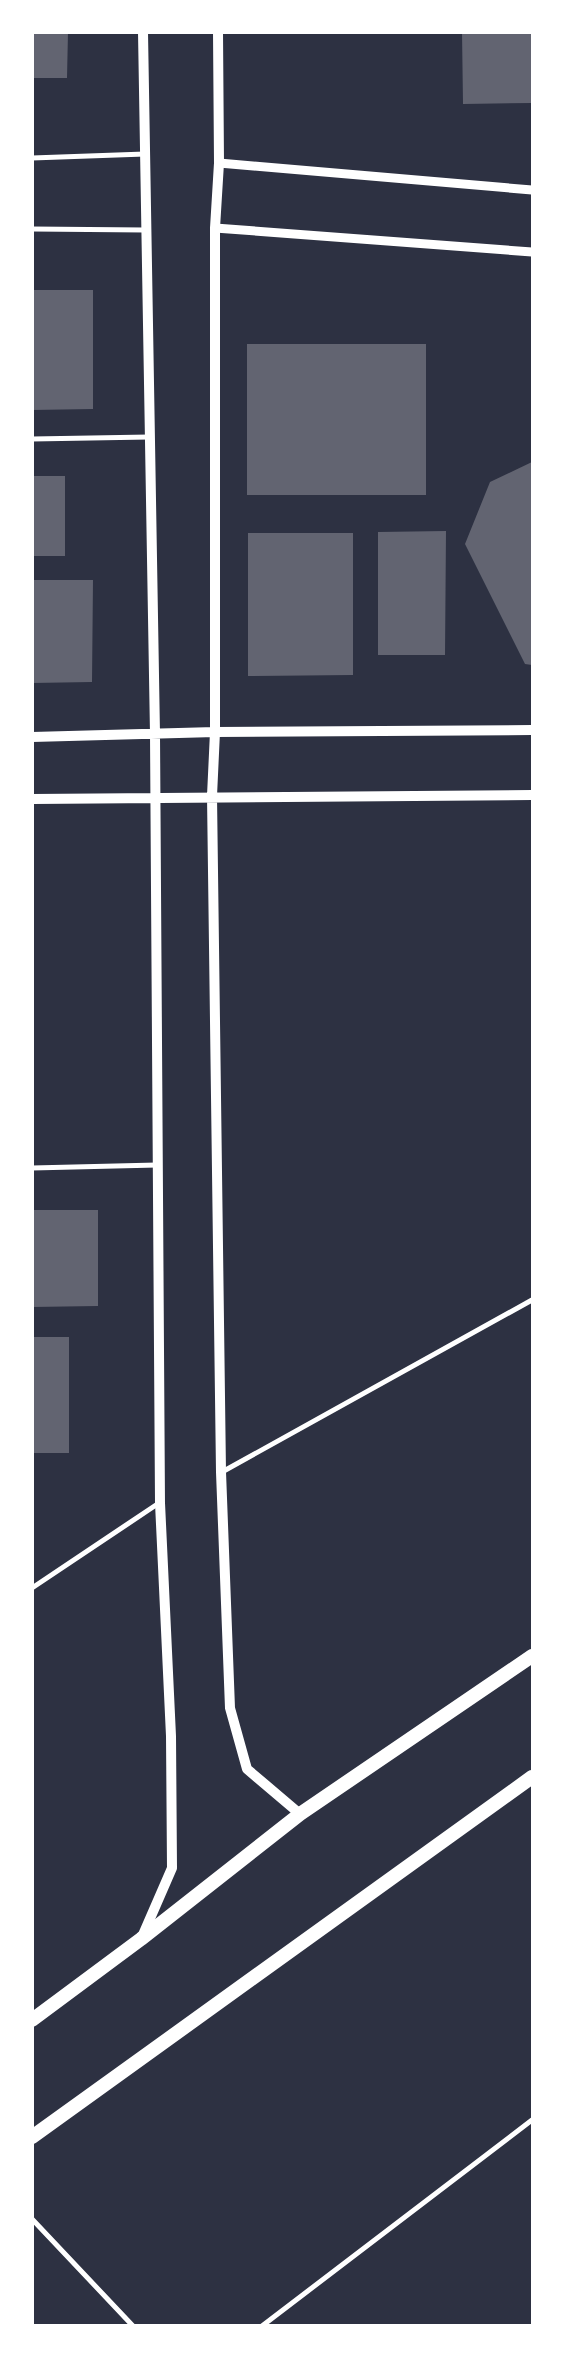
<svg xmlns="http://www.w3.org/2000/svg" width="565" height="2358" font-family="Merriweather,serif">
	<style>
		.building { fill: #626471 }
		.lines { fill: none; stroke-linecap: round; stroke-linejoin: round }
		.minor { stroke: #fff; stroke-width: 5 }
		.tertiary { stroke: #fff; stroke-width: 9 }
		.secondary { stroke: #fff; stroke-width: 10 }
		.trunk { stroke: #fff; stroke-width: 14 }
	</style>
	<rect width="100%" height="100%" fill="#2d3142"/>
	<path class="building" d="M32 32H68L67 78H32Z
		M462 32H532V103L463 104Z
		M32 290H93V409L32 410Z
		M247 344H426V495H247Z
		M532 462V665L525 664 465 544 490 482Z
		M32 476H65V556H32Z
		M446 531 445 655H378V532Z
		M248 533H353V675L248 676Z
		M32 580H93L92 682 32 683Z
		M32 1210H98V1306L32 1307Z
		M32 1337H69V1453H32Z"/>
	<g class="lines">
		<path class="minor" d="M32 158 145 154
			M32 229 145 230
			M32 439 149 437
			M32 1168 157 1165
			M222 1472 532 1300
			M32 1588 159 1503
			M32 2219 133 2326
			M262 2326 532 2120"/>
		<path class="tertiary" d="M219 163 532 190
			M215 228 532 252"/>
		<path class="secondary" d="M218 32 219 163 215 228V732L212 796 221 1472 230 1708 247 1769 300 1814
			M32 737 215 732 532 730
			M32 799 532 795
			M142 1937 172 1868 171 1736 160 1503 155 734 143 32"/>
		<path class="trunk" d="M32 2020 141 1939 300 1814 532 1656
			M32 2137 532 1777"/>
	</g>
	<rect width="565" height="2358" fill="none" stroke="#ffffff" stroke-width="68"/>
</svg>
